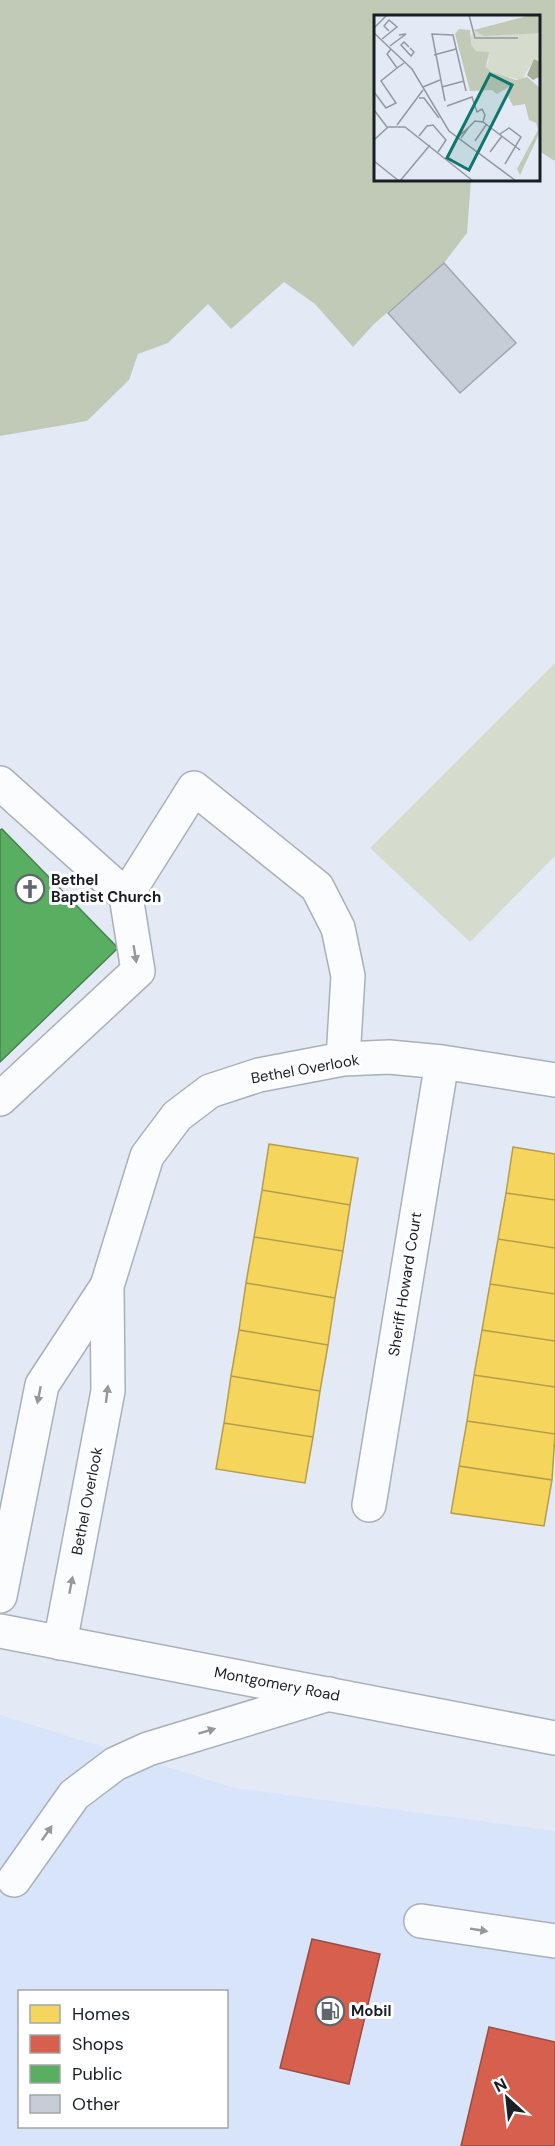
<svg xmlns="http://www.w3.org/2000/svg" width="555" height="2146" font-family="'DM Sans',sans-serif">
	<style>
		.built { fill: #d8e4f9; fill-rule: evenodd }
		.green { fill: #d5dccd }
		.forest { fill: #c1c9b7 }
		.homes { fill: #f6d55c; stroke: #b49e4c; stroke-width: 1.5 }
		.shops { fill: #d6604d; stroke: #9d4c41; stroke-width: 1.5 }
		.public { fill: #5aae61; stroke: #46834f; stroke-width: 1.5 }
		.building { fill: #c7cdd6; stroke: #a1a6af; stroke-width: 1.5 }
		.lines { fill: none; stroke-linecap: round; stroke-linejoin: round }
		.minor-casing { stroke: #aab0b8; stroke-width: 36 }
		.major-casing { stroke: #aab0b8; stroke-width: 36 }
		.minor { stroke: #fbfcfe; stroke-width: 33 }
		.major { stroke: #fbfcfe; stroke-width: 33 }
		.oneway { fill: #95989c }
		.labels { text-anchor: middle; stroke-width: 6; stroke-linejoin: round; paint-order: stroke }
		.poi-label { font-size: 15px; font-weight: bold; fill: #191e25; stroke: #fff; text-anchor: start }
		.street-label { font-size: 15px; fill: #191e25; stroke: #fff }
		.inset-road { fill: none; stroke: #9398a2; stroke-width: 1.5 }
		.view { fill: #0f766e; fill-opacity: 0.15; stroke: #0f766e; stroke-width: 3 }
		.inset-edge { fill: none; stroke: #191e25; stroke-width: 3 }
	</style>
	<rect width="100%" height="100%" fill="#e4eaf5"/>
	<path class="built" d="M0 1715 235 1788 555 1831V2146H0ZM20 1992H226V2126H20Z"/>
	<path class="green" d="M555 663V856L470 942 370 848Z"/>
	<path class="forest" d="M0 0H555V161L539 151 538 16H375V180H471L467 233 444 263 374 324 353 347 315 304 284 282 231 329 208 304 168 343 138 354 129 380 87 421 0 436Z"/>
	<path class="homes" d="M269 1144 358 1158 350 1205 262 1190Z
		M513 1147 555 1154V1200L506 1193Z
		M262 1190 350 1205 343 1251 254 1237Z
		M506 1193 555 1200V1248L498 1239Z
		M254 1237 343 1251 335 1298 246 1283Z
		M498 1239 555 1248V1294L490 1284Z
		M246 1283 335 1298 328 1345 239 1330Z
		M490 1284 555 1294V1341L482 1330Z
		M239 1330 328 1345 320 1391 231 1376Z
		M482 1330 555 1341V1387L474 1375Z
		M474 1375 555 1387V1434L467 1421Z
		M231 1376 320 1391 313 1437 224 1423Z
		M467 1421 555 1434 552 1480 459 1466Z
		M224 1423 313 1437 305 1483 216 1469Z
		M459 1466 552 1480 544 1526 451 1513Z"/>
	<path class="shops" d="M312 1939 380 1954 349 2084 280 2068Z
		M489 2027 555 2042V2146H461Z"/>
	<path class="public" d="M2 829 118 948 0 1062V830Z"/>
	<path class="building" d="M444 263 516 343 460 393 388 313Z"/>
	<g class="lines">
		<g class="minor-casing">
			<path id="minor" d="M0 783 126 896 194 788 317 887 338 928 348 976 343 1059
				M0 1099 138 971 126 896
				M107 1286 147 1156 177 1116 210 1091 259 1075 343 1059 389 1057 442 1062 555 1080
				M369 1505 442 1062
				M0 1596 42 1385 107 1286 108 1391 60 1643
				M14 1880 74 1795 115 1764 148 1749 329 1694
				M421 1921 555 1941"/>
		</g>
		<g class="major-casing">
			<path id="major" d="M0 1631 555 1738"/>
		</g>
		<use href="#minor" class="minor"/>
		<use href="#major" class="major"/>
	</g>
	<defs><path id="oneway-solid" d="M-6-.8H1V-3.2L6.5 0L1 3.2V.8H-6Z" transform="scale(1.5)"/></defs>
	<g class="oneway">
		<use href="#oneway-solid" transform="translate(135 954) rotate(81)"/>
		<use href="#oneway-solid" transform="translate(107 1394) rotate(-83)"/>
		<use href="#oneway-solid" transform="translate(39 1395) rotate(101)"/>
		<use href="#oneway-solid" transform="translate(71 1585) rotate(-79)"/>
		<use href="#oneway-solid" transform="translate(207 1731) rotate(-17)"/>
		<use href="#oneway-solid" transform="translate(47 1833) rotate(-55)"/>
		<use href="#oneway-solid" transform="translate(479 1930) rotate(9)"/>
	</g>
	<defs>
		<g id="church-ring" transform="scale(1.5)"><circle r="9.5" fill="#fff" stroke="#60656e" stroke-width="1.5"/><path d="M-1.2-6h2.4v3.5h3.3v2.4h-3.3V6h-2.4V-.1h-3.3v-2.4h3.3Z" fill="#60656e"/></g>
		<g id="fuel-ring" transform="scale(1.5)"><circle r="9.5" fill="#fff" stroke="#60656e" stroke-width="1.5"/><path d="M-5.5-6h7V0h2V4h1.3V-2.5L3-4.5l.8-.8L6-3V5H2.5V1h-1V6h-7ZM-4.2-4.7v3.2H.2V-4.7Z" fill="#60656e"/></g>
	</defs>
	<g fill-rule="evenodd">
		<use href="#church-ring" x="30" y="889"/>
		<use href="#fuel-ring" x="330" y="2011"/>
	</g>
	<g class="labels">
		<g class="poi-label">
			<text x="51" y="885">Bethel<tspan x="51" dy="17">Baptist Church</tspan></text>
			<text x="351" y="2016">Mobil</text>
		</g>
		<g class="street-label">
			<text transform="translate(305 1069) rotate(-10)" y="5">Bethel Overlook</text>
			<text transform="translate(405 1284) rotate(-81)" y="5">Sheriff Howard Court</text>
			<text transform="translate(87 1501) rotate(-79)" y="5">Bethel Overlook</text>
			<text transform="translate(277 1684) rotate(11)" y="5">Montgomery Road</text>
		</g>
	</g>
	<g transform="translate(374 15)">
		<rect width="166" height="166" fill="#e4eaf5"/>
		<path d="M101 14 110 21 164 17 166 47 160 44 148 65 119 59 112 53 115 45 111 38 102 36 94 26Z" fill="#d5dccd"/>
		<path d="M157 0H166V18L110 21 100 15ZM85 14 96 15 97 29 102 36 115 37 112 52 117 57 142 65 153 62 166 73V117L146 160 143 154 164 115 162 108 155 105 151 89 139 91 134 81 135 72 123 79 118 75 96 76 81 19Z" fill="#c1c9b7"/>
		<path d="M160 44 166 47 167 61 159 65 153 60Z" fill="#a7af96"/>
		<path class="inset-road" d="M95 0 101 23H144M0 13 13 0M0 18 38 54 75 116 142 166M8 24 23 12 15 5 10 11 15 16M16 31 32 19 25 20M35 32 30 27 27 30 37 41 40 37 36 33M17 34 13 39 23 53 30 48M60 40 82 34M49 72 66 65M68 72 90 66M0 77 12 93 22 88 7 66 23 53M45 83H50L65 103M71 86 58 19 79 20 92 76M73 91 98 82 103 97 108 94 111 100 109 107M0 95 13 112M23 110 49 75M95 112 101 106 109 107 146 135M126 119 135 113 147 122 131 149M45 121 53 111 59 110 72 125 64 137M84 122 95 112 87 123M0 125 14 112H31L99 166M101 126 112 110M116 137 128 121M0 146 25 166M26 166 56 130"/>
		<path class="view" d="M116 59 138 70 95 155 73 143Z"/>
		<rect width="166" height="166" class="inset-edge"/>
	</g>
	<rect x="18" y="1990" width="210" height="138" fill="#ffffff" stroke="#a3a5a8" stroke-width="1.5"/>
	<rect x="30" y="2005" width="30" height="18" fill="#f6d55c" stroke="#a3a5a8" stroke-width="1.5"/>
	<text x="72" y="2020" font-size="18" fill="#191e25">Homes</text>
	<rect x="30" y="2035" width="30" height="18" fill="#d6604d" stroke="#a3a5a8" stroke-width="1.5"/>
	<text x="72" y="2050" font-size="18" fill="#191e25">Shops</text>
	<rect x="30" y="2065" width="30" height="18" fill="#5aae61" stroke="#a3a5a8" stroke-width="1.5"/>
	<text x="72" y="2080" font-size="18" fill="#191e25">Public</text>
	<rect x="30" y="2095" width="30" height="18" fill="#c7cdd6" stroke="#a3a5a8" stroke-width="1.5"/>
	<text x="72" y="2110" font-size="18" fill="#191e25">Other</text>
	<g transform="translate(507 2098) rotate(333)" stroke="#ffffff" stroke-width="4.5" paint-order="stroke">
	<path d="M0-4.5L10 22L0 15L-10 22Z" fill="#191e25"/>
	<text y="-9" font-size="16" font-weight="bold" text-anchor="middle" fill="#191e25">N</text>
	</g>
</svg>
